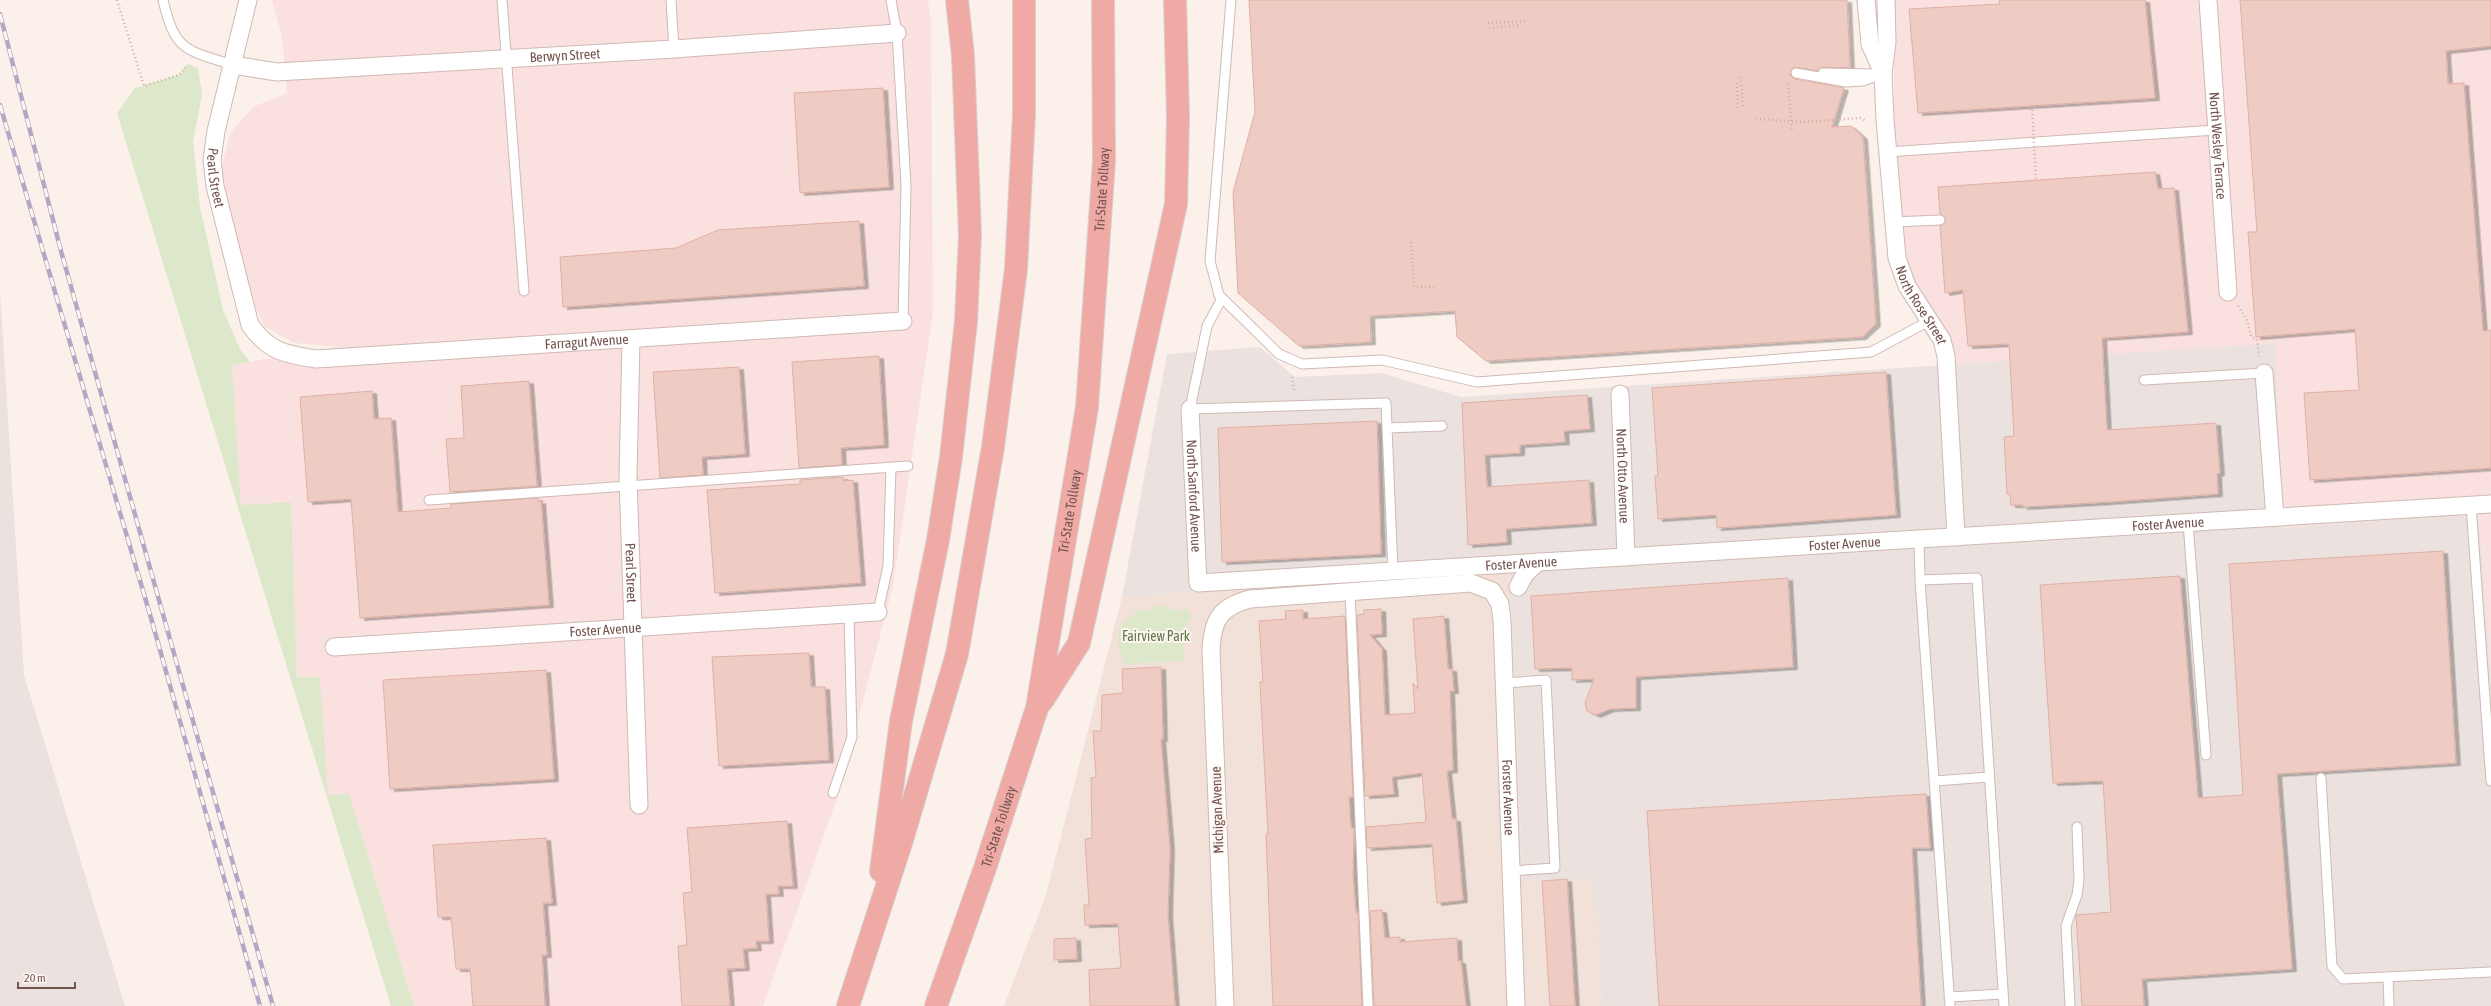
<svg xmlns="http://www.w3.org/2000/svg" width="2491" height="1006" font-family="'Asap Condensed',sans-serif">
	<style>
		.residential { fill: #f2e1d9 }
		.commercial { fill: #fae1df }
		.industrial { fill: #ebe2df }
		.green { fill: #dce8c9 }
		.building { fill: #eeccc3; stroke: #e0afa5; filter: url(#shadow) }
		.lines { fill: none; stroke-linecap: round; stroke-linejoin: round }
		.service-casing { stroke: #cfb9b3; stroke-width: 11 }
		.minor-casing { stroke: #cfb9b3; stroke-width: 19 }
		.motorway-casing { stroke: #d8cfce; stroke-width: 24 }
		.path { stroke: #d4aea6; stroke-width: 2.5; stroke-dasharray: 1 3; stroke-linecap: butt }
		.service { stroke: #fff; stroke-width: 9 }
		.minor { stroke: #fff; stroke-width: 17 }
		.motorway { stroke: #f0aaa6; stroke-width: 22 }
		.rail-casing { stroke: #b2a8c5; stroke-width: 4.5 }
		.rail { stroke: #fef6f0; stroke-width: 3; stroke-dasharray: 9; stroke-linecap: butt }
		.path-bridge { stroke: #d4aea6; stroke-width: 2.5; stroke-dasharray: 1 3; stroke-linecap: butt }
		.labels { text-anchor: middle; stroke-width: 4; stroke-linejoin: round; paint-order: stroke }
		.street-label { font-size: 14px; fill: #74544f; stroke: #fef6f0 }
		.park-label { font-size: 14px; fill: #607848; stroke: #fef6f0 }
	</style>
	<defs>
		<filter id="shadow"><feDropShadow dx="4.5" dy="2.5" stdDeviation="0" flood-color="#0004"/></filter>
	</defs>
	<rect width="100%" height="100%" fill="#fbf1ea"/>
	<path class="residential" d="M1509 571 1523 882 1594 877 1602 1006H1004L1046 895 1122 597Z"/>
	<path class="commercial" d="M272 0H928L931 19 933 312 893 586 839 793 763 1006H414L349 794 328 796 320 678H297L291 502 241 506 232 365 339 347 294 343 264 326 246 287 221 168 231 132 253 107 287 93 282 37Z
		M1894 0H2491V679L2479 513 2282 528 2276 344 1955 365 1922 298 1902 251 1894 122Z"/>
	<path class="industrial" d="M0 289 24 675 125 1006H0Z
		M2276 343 2282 528 2479 513 2491 679V1006H1602L1594 878 1523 882 1509 571 1122 597 1167 354 1260 347 1295 377 1381 373 1461 397Z"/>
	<path class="green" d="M188 64 198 68 202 94 193 142 200 207 223 310 240 349 250 362 232 365 241 505 291 502 297 677H320L328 795 349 794 414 1006H391L117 113 135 88 179 75Z
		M1160 605 1180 612 1185 608 1192 616 1184 627 1183 661 1125 664C1115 636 1113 628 1139 610L1147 611Z"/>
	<path class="building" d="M1249 0H1847L1850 68 1823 67 1818 71 1794 67 1790 75 1795 79 1844 88 1832 127 1851 126 1863 137 1876 324 1862 337 1486 361 1457 337 1455 311 1370 316 1371 342 1299 346 1238 293 1233 192 1255 112Z
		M1999 0H2145L2155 98 1918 113 1909 9 2000 4Z
		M2240 0H2491V46L2446 51 2448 84 2464 83 2483 331 2491 330V468L2310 480 2304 393 2359 390 2355 329 2256 337 2248 232H2257Z
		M883 88 889 187 800 193 794 93Z
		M2155 172 2158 189 2174 188 2188 332 2102 338 2107 430 2216 423 2220 473 2217 474 2218 494 2108 502 2023 507V505H2011L2010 494H2007L2004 437 2014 436 2009 344 1968 346 1963 290 1945 293 1940 226 1946 219 1940 214 1938 187Z
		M859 221 864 286 563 307 560 257 676 248 718 230Z
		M879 356 884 445 841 448 842 465 799 468 792 362Z
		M739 367 745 454 702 457 703 475 660 478 653 372Z
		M1886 372 1896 515 1717 528 1716 515 1658 519 1655 476 1658 475 1652 388Z
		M529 381 537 486 450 492 446 439 464 438 461 386Z
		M372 391 374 419 391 418 398 512 451 508V504L538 498V502L541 501 549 605 360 618 351 499 308 502 300 397Z
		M1587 395 1590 429 1564 431 1565 442 1520 445V453L1485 455 1487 487 1589 480 1592 523 1506 529 1507 542 1468 545 1462 403Z
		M1377 421 1381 554 1222 562 1218 428Z
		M843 477V481L853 480 861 583 715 593 707 490 800 484V480Z
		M2443 551 2456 763 2277 774 2292 969 2142 979 2144 1006H2082L2076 915 2111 912 2103 781 2053 783 2040 585 2180 576 2198 798 2243 795 2229 564Z
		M1788 578 1793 667 1636 677V708L1610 709 1596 715 1587 711 1585 703 1594 679 1572 680V668L1535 669 1531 596Z
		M1381 609 1382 634 1370 635 1382 649 1385 715 1415 713 1413 683 1418 689 1413 619 1444 616 1448 669H1452L1454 691H1450L1453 770 1447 771 1452 819H1456L1463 900 1437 903 1432 844 1367 848 1366 827 1426 822 1422 773 1392 777 1394 794 1365 796 1357 615 1364 614V610Z
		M1303 610V619L1345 616 1353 797H1349L1351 828H1354L1353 875 1356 913 1358 912 1362 1006H1273L1266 834H1268L1260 682H1263L1259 621 1286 619 1285 611Z
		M809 653 811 687H825L829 760 719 766 712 657Z
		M1161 667 1163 739H1161L1170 848 1168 914 1175 1006H1090L1089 970 1121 968 1118 924 1085 925 1084 905H1089L1085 839 1092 838 1091 778 1096 777 1093 731H1101L1102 695 1123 693 1122 669Z
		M546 670 554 779 390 789 383 680Z
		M1926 794 1930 848H1912L1921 1006H1659L1647 811Z
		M787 821 793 886H778L779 894H766L769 941H756L757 948 743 949 745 968 727 969 730 1006H682L678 946 687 945 683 893 692 892 687 828Z
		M546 838 552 903H543L547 955H542L545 1006H473L470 969H456L451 917H438L433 845Z
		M1567 879 1575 1006H1550L1542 881Z
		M1382 910 1385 938 1400 937V942L1457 938 1458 961H1461L1466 1006H1374L1370 911Z
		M1076 938 1077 959 1054 960V939Z"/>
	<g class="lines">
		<g class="service-casing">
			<path id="service" d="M163 0C175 51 185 50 233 65
				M502 0 524 291
				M671 0 674 49
				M891 0 897 33 906 185 903 321
				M1231 0 1210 261 1219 295 1279 354 1302 364 1382 360 1477 382 1871 352 1931 320
				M1796 73 1846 82 1863 81 1883 74
				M1823 73 1876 74
				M1887 152 2216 130
				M1893 222 1940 220
				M1222 298 1207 326 1190 409 1386 403 1393 571
				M2144 380 2264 373
				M1387 428 1442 426
				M429 500 908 466
				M2471 505 2491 781
				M2188 523 2206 755
				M1919 539 1920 580 1950 1006
				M1920 580 1977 578 2004 1006
				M1350 592 1368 1006
				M878 612 888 566 891 467
				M1505 683 1546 680 1555 868 1511 871
				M2321 778 2332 966 2343 979 2491 972
				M1935 781 1989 777
				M833 793 852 737 849 614
				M2388 977 2389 1006
				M1949 997 2003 994
				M2070 1006 2066 926 2077 895 2079 880 2077 827"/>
		</g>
		<g class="minor-casing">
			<g id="minor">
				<path id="s1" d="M248 0 216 131 212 160 215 186 250 325C269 352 285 354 316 359L903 321"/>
				<path d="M1866 0 1870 44 1883 73"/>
				<path id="s2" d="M1886 0 1887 42 1883 74 1885 120 1897 258 1907 286 1942 340 1946 356 1956 537"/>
				<path id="s3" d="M2208 0 2228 292"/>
				<path id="s4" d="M233 65 277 72 674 49 897 33"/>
				<path id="s5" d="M631 339 628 478 639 805"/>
				<path d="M2264 373 2275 517"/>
				<path id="s6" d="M1620 394 1626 557"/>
				<path id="s7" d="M1190 409 1198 583 2491 504"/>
				<path d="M1518 587 1525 574 1538 562"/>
				<path id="s8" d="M334 647 878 612"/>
				<path id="s9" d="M1225 1006 1211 649C1213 619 1220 607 1250 599L1471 583 1492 591 1500 604 1502 621 1516 1006"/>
			</g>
		</g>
		<g class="motorway-casing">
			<g id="motorway">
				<path d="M1042 701 1079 643 1176 204 1178 117 1175 0"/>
				<path d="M881 871 901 721 938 540 951 457 966 321 970 235 963 56 957 0"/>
				<path d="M848 1006 901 843 957 654 993 447 1016 269 1024 114V0"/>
				<path id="s10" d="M936 1006 985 868 1037 708 1087 407 1104 161 1103 0"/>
			</g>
		</g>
		<path class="path" d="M117 0 144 86 179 75 187 65
			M1488 23 1527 21
			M1489 28 1521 25
			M1741 77 1743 107
			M1737 83 1738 109
			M1788 84 1792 130
			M1756 119 1804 122 1860 118 1867 121
			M1411 242 1414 287H1434
			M2238 306 2247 320 2251 336 2257 340 2259 356
			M1292 377 1294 392"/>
		<use href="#service" class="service"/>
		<use href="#minor" class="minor"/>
		<use href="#motorway" class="motorway"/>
		<g class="rail-casing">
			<path id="rail" d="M0 14 61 251 273 1006
				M0 105 151 618 260 1006"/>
		</g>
		<use href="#rail" class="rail"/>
		<path class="path-bridge" d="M2032 106 2036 180"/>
	</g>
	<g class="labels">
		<g class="street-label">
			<text dy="5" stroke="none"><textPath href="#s4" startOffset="333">Berwyn Street</textPath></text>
			<text dy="5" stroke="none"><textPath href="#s3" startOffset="146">North Wesley Terrace</textPath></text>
			<text dy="5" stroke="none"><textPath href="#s1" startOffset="182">Pearl Street</textPath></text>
			<text dy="5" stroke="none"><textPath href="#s10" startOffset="838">Tri-State Tollway</textPath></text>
			<text dy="5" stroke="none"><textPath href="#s2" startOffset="312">North Rose Street</textPath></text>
			<text dy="5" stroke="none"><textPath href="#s1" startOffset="682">Farragut Avenue</textPath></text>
			<text dy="5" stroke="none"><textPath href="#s6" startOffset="82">North Otto Avenue</textPath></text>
			<text dy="5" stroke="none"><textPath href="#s7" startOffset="87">North Sanford Avenue</textPath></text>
			<text dy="5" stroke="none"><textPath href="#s10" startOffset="514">Tri-State Tollway</textPath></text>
			<text dy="5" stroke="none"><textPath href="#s7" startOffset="1146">Foster Avenue</textPath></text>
			<text dy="5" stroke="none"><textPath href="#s7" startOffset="822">Foster Avenue</textPath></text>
			<text dy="5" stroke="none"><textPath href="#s7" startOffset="498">Foster Avenue</textPath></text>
			<text dy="5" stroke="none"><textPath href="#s5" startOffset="234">Pearl Street</textPath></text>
			<text dy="5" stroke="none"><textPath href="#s8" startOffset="272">Foster Avenue</textPath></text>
			<text dy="5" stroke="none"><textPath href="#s9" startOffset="880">Forster Avenue</textPath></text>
			<text transform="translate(1217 810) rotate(-92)" y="5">Michigan Avenue</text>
			<text dy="5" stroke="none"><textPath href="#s10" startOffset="190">Tri-State Tollway</textPath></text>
		</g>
		<g class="park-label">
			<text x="1156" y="641">Fairview Park</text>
		</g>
	</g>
	<path d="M18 982v6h57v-6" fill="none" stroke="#74544f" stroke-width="2"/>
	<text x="24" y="982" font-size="12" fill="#74544f" stroke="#fef6f0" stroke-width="3" paint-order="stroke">20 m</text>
</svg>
